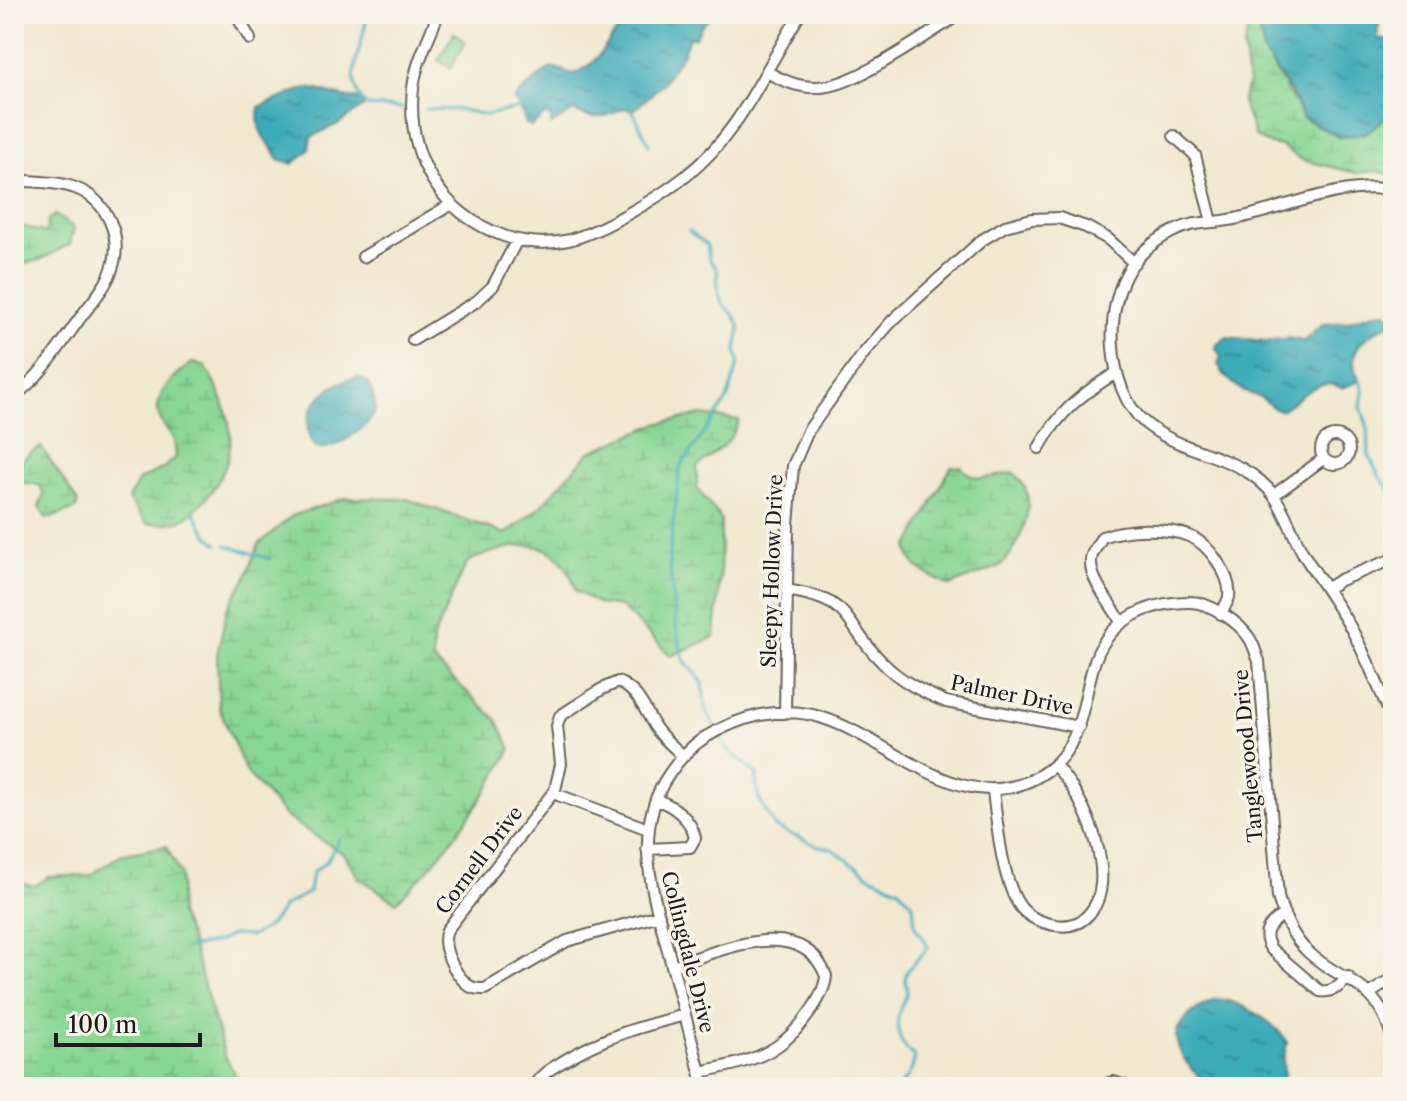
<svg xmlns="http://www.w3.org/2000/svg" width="1407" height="1101" font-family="'Libre Caslon Text',serif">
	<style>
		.wetland { fill: url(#wetland-marsh); stroke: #527958; stroke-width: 2 }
		.park { fill: url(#park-tufts); stroke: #527958; stroke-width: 2 }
		.water { fill: url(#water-ripples); stroke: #2c646a; stroke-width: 2 }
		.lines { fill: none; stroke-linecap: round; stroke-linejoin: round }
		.stream { stroke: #3dacb9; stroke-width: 3 }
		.minor-casing { stroke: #67635b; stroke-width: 14 }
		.minor { stroke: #fff; stroke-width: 10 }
		.labels { text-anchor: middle; stroke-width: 7; stroke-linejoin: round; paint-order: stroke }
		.street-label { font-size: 20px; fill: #1c1c1c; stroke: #f7f3e8 }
	</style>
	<defs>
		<pattern id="wetland-marsh" width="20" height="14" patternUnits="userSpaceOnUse" patternTransform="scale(2)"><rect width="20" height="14" fill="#88d694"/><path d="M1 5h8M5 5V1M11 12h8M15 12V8" fill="none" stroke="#75b77f"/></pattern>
		<pattern id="park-tufts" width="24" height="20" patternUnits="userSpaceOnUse" patternTransform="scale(2)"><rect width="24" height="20" fill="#88d694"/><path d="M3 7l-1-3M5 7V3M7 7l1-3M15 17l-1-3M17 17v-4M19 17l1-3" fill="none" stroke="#75b77f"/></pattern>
		<pattern id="water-ripples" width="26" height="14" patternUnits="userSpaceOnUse" patternTransform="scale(2)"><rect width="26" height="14" fill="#3dacb9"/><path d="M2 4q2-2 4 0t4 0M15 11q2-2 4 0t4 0" fill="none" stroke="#328b96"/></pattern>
	</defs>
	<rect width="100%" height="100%" fill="#f7f3e8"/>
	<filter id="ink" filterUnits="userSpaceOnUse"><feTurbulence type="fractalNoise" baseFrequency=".0125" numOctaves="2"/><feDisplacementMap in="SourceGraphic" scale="16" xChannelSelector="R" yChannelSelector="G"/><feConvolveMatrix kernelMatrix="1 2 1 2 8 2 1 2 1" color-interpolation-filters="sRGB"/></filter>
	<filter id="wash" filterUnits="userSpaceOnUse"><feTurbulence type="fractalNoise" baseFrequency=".006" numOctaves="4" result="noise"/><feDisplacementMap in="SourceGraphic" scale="32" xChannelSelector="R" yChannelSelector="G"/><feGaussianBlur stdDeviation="1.8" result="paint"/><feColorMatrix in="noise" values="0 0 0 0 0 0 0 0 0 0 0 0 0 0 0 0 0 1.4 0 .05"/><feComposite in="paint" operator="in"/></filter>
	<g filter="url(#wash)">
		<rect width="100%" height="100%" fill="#f1e8d0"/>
		<path class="wetland" d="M1263 14H1277L1259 32C1266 64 1288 88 1303 118L1366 133 1393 111V175L1376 171 1356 173 1302 160 1281 146 1266 143 1255 136 1242 102 1248 84 1244 49 1248 26Z
			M55 215 74 228 70 244 42 259 14 267V225C27 225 33 232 46 232L48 220Z
			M14 305C25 325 31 346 14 365Z
			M192 363 205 366C233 412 244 454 206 498 198 507 190 517 178 521 169 524 156 523 147 524L128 499 140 479 162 469 176 457C174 430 172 441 162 422 148 398 175 375 192 363Z
			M701 415 739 420C728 449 719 447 697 467V488L721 519 720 577 715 637 671 656 621 607 599 604 576 591C559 529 513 542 467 562L433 638V660L497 720 511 749C484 800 438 864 396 902L358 877 345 855 287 818 246 772 219 708 217 655 227 609 246 577 259 544 292 516 345 498 407 499 506 534 541 506 590 452 656 424Z
			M41 447 78 502 76 509 47 519 39 507 44 495 40 485 21 482C15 463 25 455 41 447Z
			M951 467H961C979 487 991 474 1014 473 1021 481 1028 489 1028 501 1029 520 1014 558 997 567 982 574 965 579 950 586 933 577 910 569 908 548Z
			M166 846 181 875 179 914 190 938 225 1056 242 1087H14V882L34 886 49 877 91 875 120 855Z"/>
		<path class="park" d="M454 33 466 42 451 68 438 60Z"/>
		<path class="water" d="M635 14H715L701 26 696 37 689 38 683 53 662 84 633 111 624 108C605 118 594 121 574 111L551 125V118L546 114 532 126 526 124 520 107 514 101C521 91 542 73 553 67L573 74C602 66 610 29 635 14Z
			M1277 14H1379L1378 39 1393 41V111L1366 133 1339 137 1303 118 1291 92 1264 53 1259 32Z
			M306 88C325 90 340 99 360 99L365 105 340 123 311 137 309 150 293 164 279 159C266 136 255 136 259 107Z
			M1380 311 1387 312 1393 322C1367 334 1342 350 1360 381L1342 388C1318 375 1301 399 1281 410L1275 409 1263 399 1240 389 1225 376 1218 364 1221 356 1216 349V345L1227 337 1266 341 1288 338 1304 341 1323 324 1346 322Z
			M359 377 369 383C372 392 377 404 374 414 370 427 330 454 317 447 311 444 309 438 308 431 305 402 333 381 359 377Z
			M1217 999C1239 1000 1277 1023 1287 1043L1283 1062 1285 1087C1265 1087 1235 1091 1216 1087 1198 1083 1169 1046 1178 1029 1185 1014 1203 1005 1217 999Z"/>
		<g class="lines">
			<path class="stream" d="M367 14C364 46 341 79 366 106L402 108
				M425 109 461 110 486 115 520 108
				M633 111 649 145
				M689 231 707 245 709 259 717 269 718 290 722 304 733 314 740 327 736 351 739 362 727 400 680 467 669 558 676 628 684 660 703 683 705 708 715 727
				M1360 381 1363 390 1361 407 1368 428 1369 456 1379 476 1393 494
				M194 512 208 536 218 544
				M226 545 270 559
				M719 734 727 749 757 774 756 785 759 799 775 827 818 846 832 849 870 876 898 888 913 904 915 926 928 947C922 956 912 963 907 972 903 980 907 984 907 991 907 997 902 1004 900 1009 894 1027 899 1045 914 1056 915 1067 907 1080 898 1087
				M188 948 218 942 231 935 251 936 261 931 271 924 284 906 309 892 312 873 327 861 339 839"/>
		</g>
	</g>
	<g filter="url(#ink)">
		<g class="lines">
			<g class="minor-casing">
				<path id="minor" d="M236 14 250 39
					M438 14C429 39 416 62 413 88 406 156 440 213 504 236 523 243 548 245 569 240 603 231 658 198 686 176 742 131 763 72 800 14
					M767 72C787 83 805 90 827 86 860 82 929 33 960 14
					M1174 136 1195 155 1212 222
					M14 180C33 182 57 181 75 188 108 200 123 238 112 269 106 288 89 305 78 321 59 347 41 377 14 396
					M1393 191C1354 179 1280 209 1239 218 1228 221 1215 222 1203 223 1177 225 1148 243 1132 265 1103 305 1106 388 1144 422 1183 456 1243 453 1274 496 1287 514 1293 536 1304 555 1320 581 1338 605 1353 632 1368 660 1380 691 1393 720
					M363 257 450 205
					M413 340 477 301 493 286 517 240
					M1321 450a14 14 0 1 1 28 0a14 14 0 1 1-28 0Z
					M1039 448C1059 412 1081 394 1116 373
					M1274 495 1323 459
					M1326 589 1340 580 1393 559
					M786 590C856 601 840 620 882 662 900 681 923 692 946 702L1079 727
					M1121 622C1112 604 1085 576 1092 555 1094 549 1099 543 1102 537 1126 528 1165 527 1189 536 1208 543 1232 576 1229 597 1228 602 1223 609 1221 614
					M785 713 788 524 793 466 808 431 864 353 892 321 982 240 1005 226 1032 219 1059 218 1086 227 1108 239 1134 263
					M993 791C997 822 1002 885 1022 909 1030 918 1044 923 1055 925 1068 927 1079 925 1088 915 1122 881 1084 793 1054 765
					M553 793 648 829
					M647 849 690 847 695 838C691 819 674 805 656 800
					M1284 914C1270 924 1260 932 1271 949L1320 991C1332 993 1341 986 1348 977
					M659 915 567 941 485 989C478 989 472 989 467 984 454 973 440 946 447 930L555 790 561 764 557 726 560 716 602 689 618 682C639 691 644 709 655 727 662 738 674 747 683 756
					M672 966C717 952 802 912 826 976 825 990 816 1004 808 1015 778 1057 747 1062 700 1072
					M1369 994 1393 978
					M534 1087C539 1075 551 1069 562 1062 602 1037 639 1027 685 1015
					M704 1087C693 1044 681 1001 670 958 655 899 632 839 664 782 675 764 687 749 704 738 738 717 781 705 820 717 893 739 969 828 1048 770 1082 745 1082 704 1093 667 1105 622 1146 602 1190 602 1210 602 1239 622 1250 639 1254 646 1256 654 1259 661L1278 897C1284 918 1292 937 1308 952 1345 986 1377 979 1393 1040
					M1098 1087 1113 1082 1129 1087
					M1393 1087V1086"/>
			</g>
			<use href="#minor" class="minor"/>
		</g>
	</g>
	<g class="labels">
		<g class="street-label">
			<text transform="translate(772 571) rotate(-88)" y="7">Sleepy Hollow Drive</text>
			<text transform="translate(1012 695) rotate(12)" y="7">Palmer Drive</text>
			<text transform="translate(1248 756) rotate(-95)" y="7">Tanglewood Drive</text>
			<text transform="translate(479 860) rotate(-53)" y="7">Cornell Drive</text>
			<text transform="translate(688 952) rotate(76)" y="7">Collingdale Drive</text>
		</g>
	</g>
	<rect width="1407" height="1101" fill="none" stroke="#f7f3e8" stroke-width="48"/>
	<path d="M56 1033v12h144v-12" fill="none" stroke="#1c1c1c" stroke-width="4"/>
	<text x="68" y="1033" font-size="24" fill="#1c1c1c" stroke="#f7f3e8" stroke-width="6" paint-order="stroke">100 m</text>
</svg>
